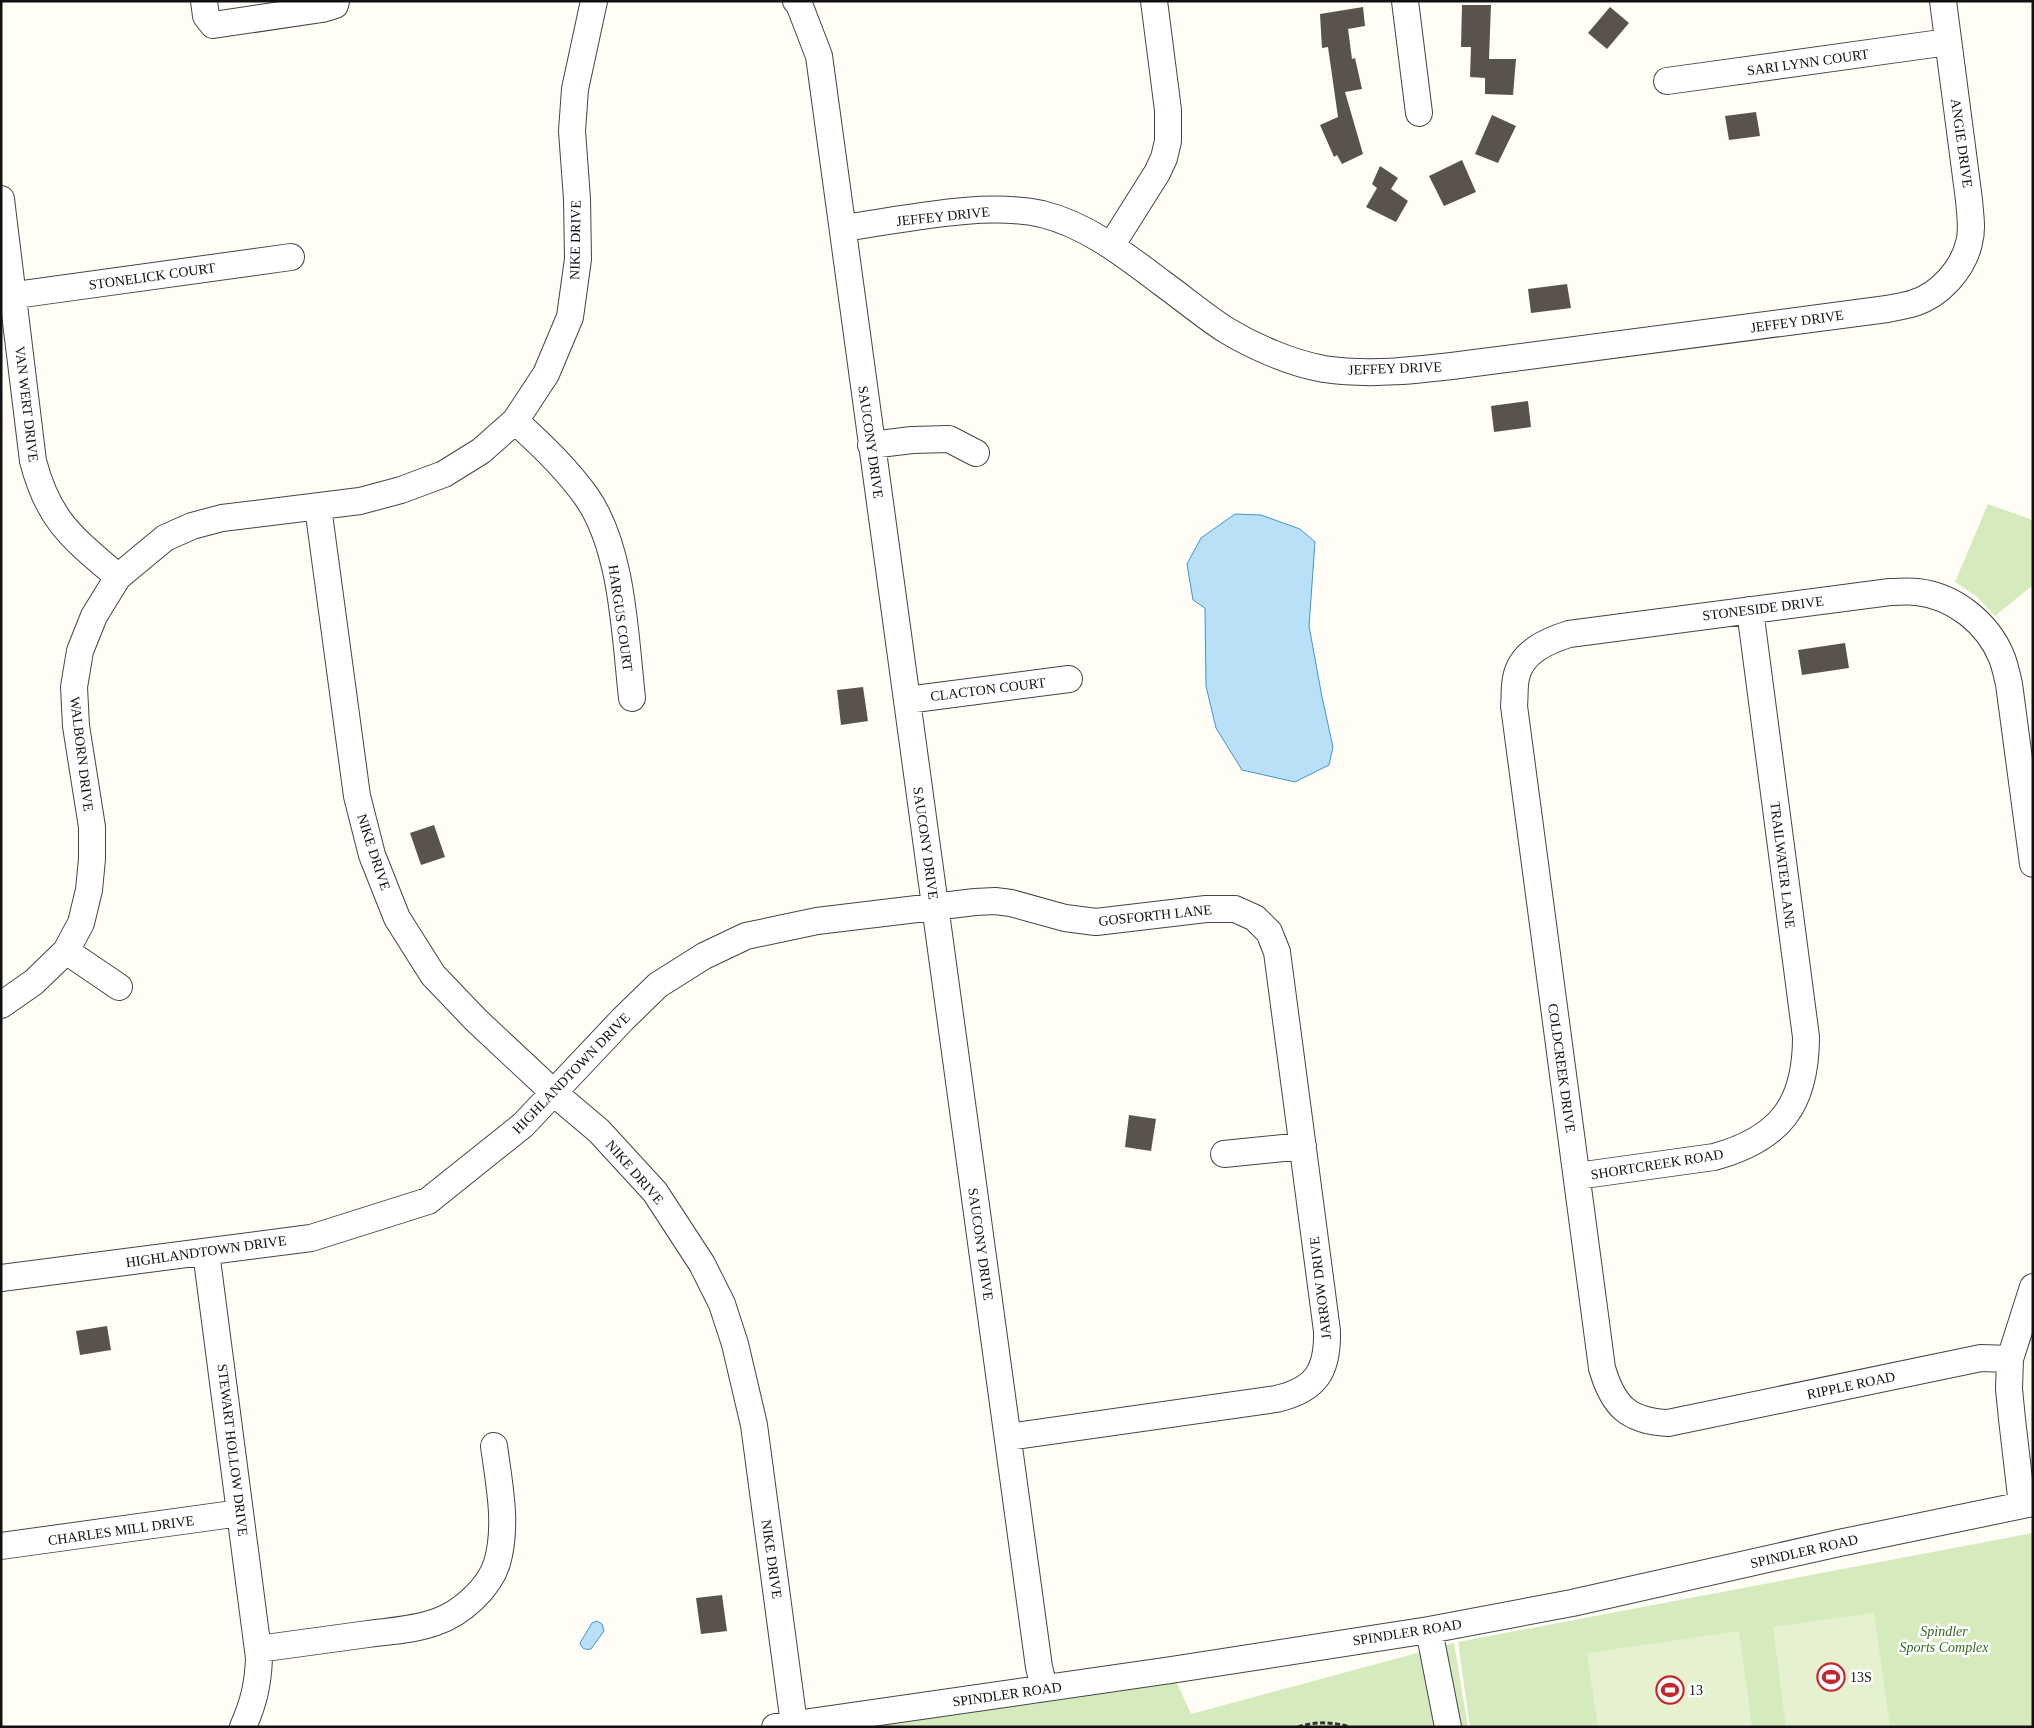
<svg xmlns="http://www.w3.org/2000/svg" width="2034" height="1728" font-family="'Times New Roman',serif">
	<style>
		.green { fill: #d5ebbd }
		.pitch { fill: #e6f2cf }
		.water { fill: #b9e0f7; stroke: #3f96cf }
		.building { fill: #5a524d }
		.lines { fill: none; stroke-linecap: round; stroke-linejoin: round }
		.minor-casing { stroke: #444; stroke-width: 28 }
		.path { stroke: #333; stroke-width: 3; stroke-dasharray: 5 2.5; stroke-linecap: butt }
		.minor { stroke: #fff; stroke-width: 26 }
		.labels { text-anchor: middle; stroke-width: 5; stroke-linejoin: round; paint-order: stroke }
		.street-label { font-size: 14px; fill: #111; stroke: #fff }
		.park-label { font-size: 14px; font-style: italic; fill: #2f6b1f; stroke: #fff }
		.poi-label { font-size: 14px; fill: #111; stroke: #fff; text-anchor: start }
	</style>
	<rect width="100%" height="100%" fill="#fffdf5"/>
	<path class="green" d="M1988 504 2030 519 2033 523V585L1995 616 1976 596 1955 582Z
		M2033 1533V1727H1470L1458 1642Z
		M1454 1643 1468 1727H834L1171 1670 1191 1714Z"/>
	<path class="pitch" d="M1874 1613 1890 1727H1786L1773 1627Z
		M1739 1631 1752 1727H1598L1587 1653Z"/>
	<path class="water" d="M1235 514 1261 515 1300 529 1315 542 1309 626 1322 697 1333 747 1329 765 1295 782 1242 770 1216 728 1206 686 1205 608 1193 600 1187 564 1201 538Z
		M597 1621 602 1624 604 1631 591 1649C585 1650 582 1649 580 1643L592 1623Z"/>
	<path class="building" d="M1462 5H1491L1489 59H1516L1513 95 1485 94V78L1470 77 1471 47H1461Z
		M1363 7 1365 26 1348 29 1352 59 1355 58 1362 89 1345 92 1363 154 1342 164 1337 155 1334 157 1320 125 1338 117 1328 47 1322 48 1320 14Z
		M1610 7 1629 23 1607 49 1588 33Z
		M1756 112 1760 136 1729 140 1725 116Z
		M1492 115 1516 126 1498 163 1475 154Z
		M1462 160 1476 192 1444 206 1429 176Z
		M1380 166 1398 178 1391 189 1408 201 1396 222 1366 207 1377 188 1372 184Z
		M1567 284 1571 308 1531 313 1528 289Z
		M1528 401 1531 427 1494 432 1491 406Z
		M1845 643 1849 668 1802 675 1798 650Z
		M863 687 868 721 841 725 837 690Z
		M434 825 445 857 421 865 410 833Z
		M1129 1115 1156 1119 1151 1151 1125 1147Z
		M107 1326 111 1350 80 1355 76 1331Z
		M722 1595 727 1631 701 1634 696 1598Z"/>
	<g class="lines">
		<g class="minor-casing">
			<path id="minor" d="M204 1 206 16 213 25 322 9 335 5 336 1
				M796 1 799 4 819 56 1039 1667 1044 1688
				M1405 1 1419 113
				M1667 81 1948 42
				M1 199 33 461C49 522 73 538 118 577
				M843 228C902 220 983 201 1042 214 1087 225 1125 255 1162 283 1183 298 1204 316 1226 330 1254 347 1291 363 1324 369 1371 376 1420 370 1467 364L1887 309C1896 307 1905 306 1914 303 1940 295 1963 269 1969 243 1973 229 1970 214 1969 200L1943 1
				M1111 246 1157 173 1164 158 1168 141V110L1154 1
				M1 297 291 257
				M515 421C541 444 566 468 586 496 623 548 625 636 632 698
				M871 445 912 440 949 439 976 453
				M318 507 357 796 372 855 397 918 433 975 476 1020 554 1093 599 1131 655 1192 702 1264 722 1304 735 1344 754 1425 794 1724
				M907 700 1069 679
				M66 951 119 987
				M1 1005 34 982 66 951 81 923 89 890 92 859V827L76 726 74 687 80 651 94 616 118 577 165 538 192 526 222 518 360 501 401 490 444 474 481 451 515 421 546 374 570 317 578 259 577 199 572 131 575 89 594 1
				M1224 1154 1303 1146
				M1577 1176 1714 1157C1780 1139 1806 1105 1806 1037L1750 610
				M206 1252 259 1658C258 1684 254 1702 243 1727
				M1 1278 311 1238 428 1201 523 1125 623 1019 658 985 704 956 746 936 817 921 975 902 995 901 1011 903 1065 918 1096 922 1206 909H1235L1255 918 1269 932 1277 952 1327 1331C1328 1371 1316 1390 1276 1399L1008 1437
				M2010 1359 1981 1358 1668 1423C1628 1421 1613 1406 1602 1368L1514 706C1515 697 1514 687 1516 678 1521 652 1547 641 1569 634L1890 592C1899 592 1908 591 1917 592 1954 596 1988 623 2002 658 2005 666 2007 675 2009 684L2033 864
				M2022 1505 2012 1419 2009 1389 2010 1359 2033 1287
				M1 1546 240 1513
				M1429 1630 1448 1727
				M258 1649C295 1644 331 1639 368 1634 390 1631 414 1630 436 1622 460 1614 489 1589 497 1563 508 1525 499 1484 494 1446
				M775 1727 1171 1670 1429 1630 1572 1603 1839 1543 2033 1503"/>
		</g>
		<path class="path" d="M1298 1727C1315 1721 1333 1722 1350 1727"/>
		<use href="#minor" class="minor"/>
	</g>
	<defs>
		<g id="stadium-ring" transform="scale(1.4375)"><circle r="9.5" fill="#fff" stroke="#c4262e" stroke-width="1.5"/><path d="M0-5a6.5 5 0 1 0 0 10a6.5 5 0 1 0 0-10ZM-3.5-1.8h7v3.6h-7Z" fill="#c4262e"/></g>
	</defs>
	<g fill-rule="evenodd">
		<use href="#stadium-ring" x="1831" y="1677"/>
		<use href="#stadium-ring" x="1670" y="1690"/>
	</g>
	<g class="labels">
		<g class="street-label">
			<text transform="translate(1808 62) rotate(-8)" y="5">SARI LYNN COURT</text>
			<text transform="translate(1962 143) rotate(82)" y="5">ANGIE DRIVE</text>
			<text transform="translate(943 216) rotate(-6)" y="5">JEFFEY DRIVE</text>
			<text transform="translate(575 240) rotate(-89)" y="5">NIKE DRIVE</text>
			<text transform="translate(152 276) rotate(-8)" y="5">STONELICK COURT</text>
			<text transform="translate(1797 321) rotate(-8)" y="5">JEFFEY DRIVE</text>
			<text transform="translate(1395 368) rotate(-2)" y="5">JEFFEY DRIVE</text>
			<text transform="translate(27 404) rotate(83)" y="5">VAN WERT DRIVE</text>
			<text transform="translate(871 442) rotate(82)" y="5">SAUCONY DRIVE</text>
			<text transform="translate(1763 608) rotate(-7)" y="5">STONESIDE DRIVE</text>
			<text transform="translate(621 618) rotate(82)" y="5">HARGUS COURT</text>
			<text transform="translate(988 689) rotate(-7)" y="5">CLACTON COURT</text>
			<text transform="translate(82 754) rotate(83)" y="5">WALBORN DRIVE</text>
			<text transform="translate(926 843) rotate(82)" y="5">SAUCONY DRIVE</text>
			<text transform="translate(374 852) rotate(72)" y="5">NIKE DRIVE</text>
			<text transform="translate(1783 865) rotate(83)" y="5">TRAILWATER LANE</text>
			<text transform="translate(1155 915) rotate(-6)" y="5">GOSFORTH LANE</text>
			<text transform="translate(1562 1068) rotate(82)" y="5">COLDCREEK DRIVE</text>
			<text transform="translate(571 1073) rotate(-46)" y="5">HIGHLANDTOWN DRIVE</text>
			<text transform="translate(1657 1164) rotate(-9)" y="5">SHORTCREEK ROAD</text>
			<text transform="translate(635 1172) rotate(49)" y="5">NIKE DRIVE</text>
			<text transform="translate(981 1244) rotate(82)" y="5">SAUCONY DRIVE</text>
			<text transform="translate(206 1251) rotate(-8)" y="5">HIGHLANDTOWN DRIVE</text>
			<text transform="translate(1320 1288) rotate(-97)" y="5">JARROW DRIVE</text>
			<text transform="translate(1851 1385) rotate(-12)" y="5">RIPPLE ROAD</text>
			<text transform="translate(233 1450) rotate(83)" y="5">STEWART HOLLOW DRIVE</text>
			<text transform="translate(121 1530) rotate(-8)" y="5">CHARLES MILL DRIVE</text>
			<text transform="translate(1804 1551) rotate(-13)" y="5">SPINDLER ROAD</text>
			<text transform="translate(772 1559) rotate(82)" y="5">NIKE DRIVE</text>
			<text transform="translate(1407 1632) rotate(-9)" y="5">SPINDLER ROAD</text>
			<text transform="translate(1007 1694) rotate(-8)" y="5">SPINDLER ROAD</text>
		</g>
		<g class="park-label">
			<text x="1944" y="1636">Spindler<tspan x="1944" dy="16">Sports Complex</tspan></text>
		</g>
		<g class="poi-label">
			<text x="1850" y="1682">13S</text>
			<text x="1689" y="1695">13</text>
		</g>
	</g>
	<rect width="2034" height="1728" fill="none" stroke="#111111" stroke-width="5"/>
</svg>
